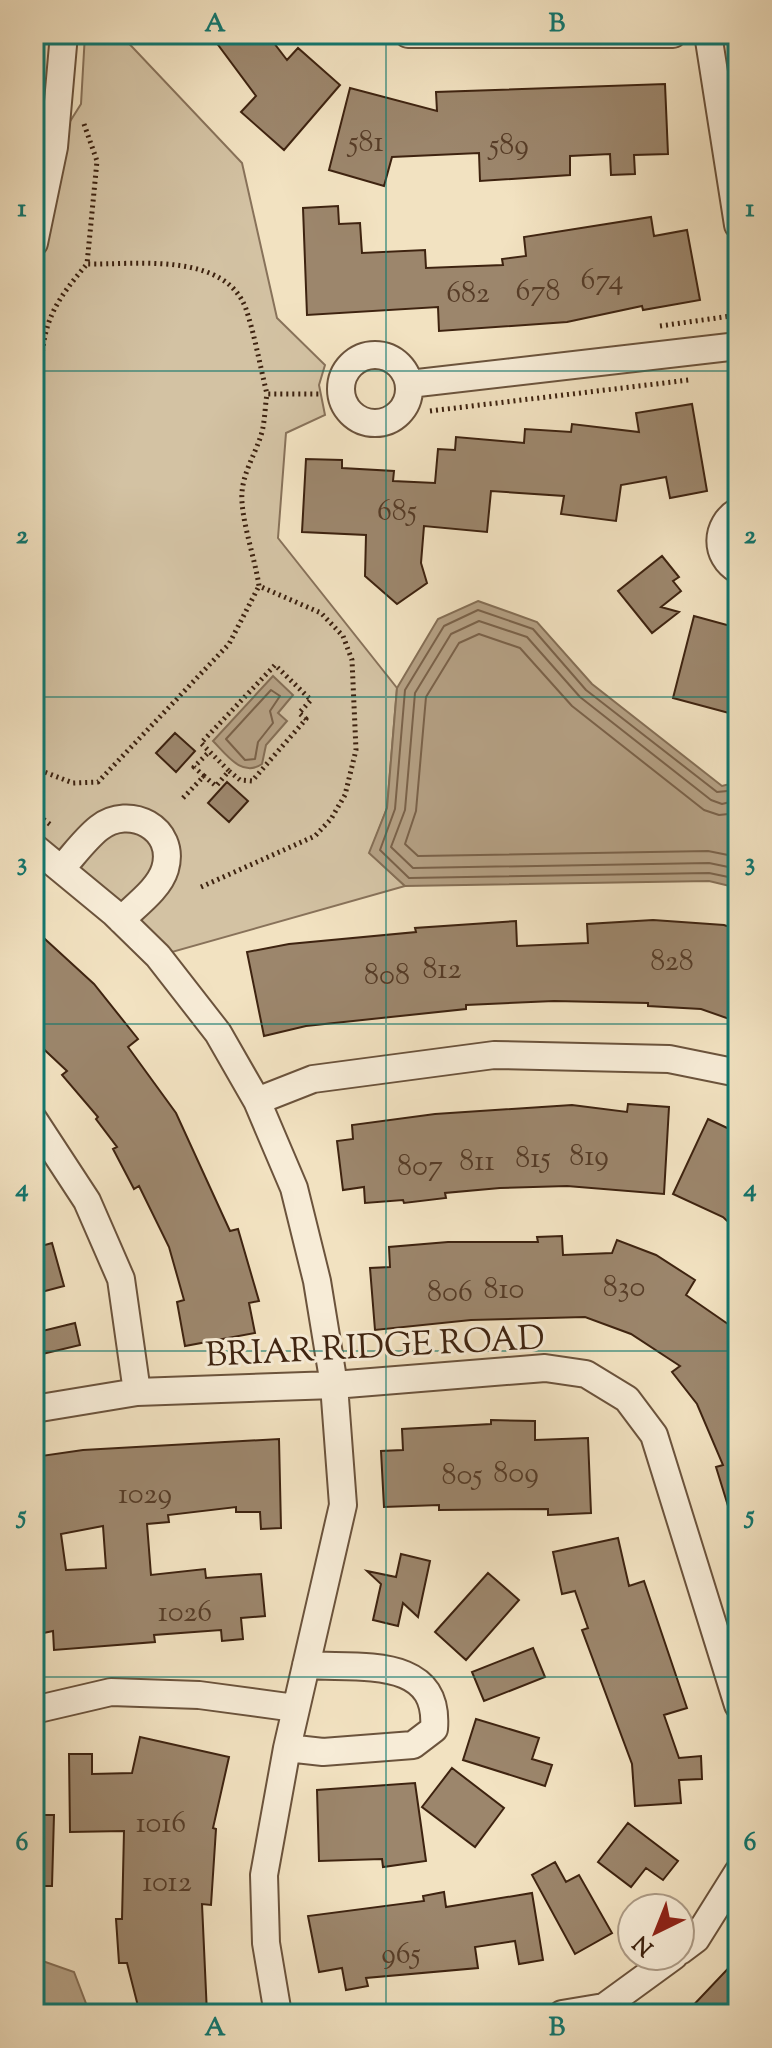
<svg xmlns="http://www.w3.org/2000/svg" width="772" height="2048" font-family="'Sorts Mill Goudy',serif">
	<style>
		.green { fill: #d3c2a3; stroke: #88725a; stroke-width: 2 }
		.water { fill: #b5a185; stroke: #856f56; stroke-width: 2 }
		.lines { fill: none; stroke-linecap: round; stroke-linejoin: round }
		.shore { stroke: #7a624a; stroke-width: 2 }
		.building { fill: #9c866c; stroke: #3e2310; stroke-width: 2; fill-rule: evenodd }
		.minor-casing { stroke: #6b533c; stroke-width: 30 }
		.path { stroke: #3e2310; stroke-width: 5; stroke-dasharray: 2 4; stroke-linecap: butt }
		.minor { stroke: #f7ecd7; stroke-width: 26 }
		.grid { fill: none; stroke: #0f766e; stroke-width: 2; stroke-opacity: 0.55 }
		.labels { text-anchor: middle; stroke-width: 6; stroke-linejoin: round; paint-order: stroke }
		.number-label { font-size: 30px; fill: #563c27 }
		.street-label { font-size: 34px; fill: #3e2310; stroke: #f7ecd7 }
		.neatline { fill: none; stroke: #0f766e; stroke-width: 3 }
		.grid-label { font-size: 26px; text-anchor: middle; font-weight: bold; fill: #0f766e }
	</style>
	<rect width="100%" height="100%" fill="#f2e2c1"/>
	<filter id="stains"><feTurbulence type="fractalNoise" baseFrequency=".0025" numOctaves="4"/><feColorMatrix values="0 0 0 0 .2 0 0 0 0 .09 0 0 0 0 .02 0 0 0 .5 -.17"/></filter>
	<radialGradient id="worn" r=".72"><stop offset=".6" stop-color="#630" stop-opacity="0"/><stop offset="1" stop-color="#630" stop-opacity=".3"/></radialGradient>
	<path class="green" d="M85 34H120L242 163 277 318 325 365 319 385 325 415 286 433 278 538 397 688 387 808 370 853 405 886 158 956 34 847V243L54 147 81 104Z"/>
	<path class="water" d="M478 601 537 622 592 684 722 786 738 782V888L709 881 405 886 369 853 387 808 397 688 438 619Z
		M273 676 293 695 278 713 287 721 266 745 262 764C242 778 226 754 213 741Z
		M34 1958 74 1972 90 2014H34Z"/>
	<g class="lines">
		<path class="shore" d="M271 690 280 696 270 711 273 723 258 742 255 759 245 760 226 739Z
			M738 790 717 792 586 690 533 629 478 610 444 626 405 690 395 809 380 850 409 878 709 873 738 879
			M738 800 722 804 711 800 580 697 527 637 479 621 451 634 415 693 405 810 391 847 413 868 709 863 738 869
			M738 813 719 815 704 810 572 706 520 648 479 634 459 643 426 697 416 811 405 844 418 856 708 851 738 857"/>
	</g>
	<path class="building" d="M210 34H267L287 60 298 48 340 85 284 150 241 112 256 96Z
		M665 84 668 154 634 155 635 174 611 175 610 154 570 156V175L480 181 479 153 392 157 384 186 329 170 350 88 437 111 436 92Z
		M338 206 339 224 360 223 362 253 425 250 426 268 503 265 502 259 526 256 524 237 651 217 654 236 687 230 700 300 643 310 642 306 567 322 439 331 438 307 307 315 303 208Z
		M692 404 707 491 670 498 666 477 621 485 616 521 561 514 564 496 491 491 487 532 424 526 421 563 427 583 397 604 365 576 366 535 302 532 306 459 342 460V468L394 471 393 481 435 483 438 449 455 450 456 437 524 443 525 429 571 432 572 424 639 432 636 413Z
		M662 556 679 577 673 581 681 591 661 607 679 612 652 633 618 591Z
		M694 616 738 628V677L729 713 673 698Z
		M175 733 195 751 176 772 156 753Z
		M227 782 248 801 229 822 208 803Z
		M653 920 724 925 738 930V1022L701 1009 648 1006V1003L554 1001 466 1005V1009L306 1026 264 1036 247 952 289 944 416 932 415 928 516 921 517 946 588 943 587 924Z
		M34 929 94 984 138 1039 128 1047 176 1113 230 1231 238 1229 259 1301 249 1303 255 1333 185 1346 177 1302 184 1300 169 1247 139 1186 134 1189 113 1149 117 1147 96 1119 98 1117 62 1075 67 1071 34 1040Z
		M628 1104 669 1107 664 1194 567 1186 500 1188 445 1193 446 1198 404 1203 403 1200 365 1203 364 1187 343 1190 337 1141 353 1139 352 1125 435 1114 572 1105 627 1112Z
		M708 1119 738 1133V1231L723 1217 673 1194Z
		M562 1236 563 1255 612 1253 617 1240 656 1255 695 1280 686 1295 738 1331V1521L733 1522 716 1467 723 1465 697 1404 672 1372 680 1366 631 1334 585 1317 471 1320 375 1330 370 1268 390 1267 389 1247 448 1242H538L537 1237Z
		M52 1243 64 1286 34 1294V1248Z
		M75 1323 80 1345 34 1356V1333Z
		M491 1420 535 1421V1440L588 1438 591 1513 548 1515V1509L439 1510V1505L384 1507 381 1451 403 1450 402 1429 491 1424Z
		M279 1439 281 1528 261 1529 260 1512H236V1507L168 1515 169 1522 147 1524 151 1575 205 1569 206 1578 261 1574 265 1616 241 1618 243 1639 222 1641 221 1630 154 1635 155 1642 54 1650 53 1631 34 1635V1457L83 1450ZM103 1526 106 1568 66 1570 61 1534Z
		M618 1538 629 1586 644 1581 687 1708 664 1715 679 1758 701 1756 702 1779 679 1780 681 1803 635 1806 632 1764 582 1630 588 1628 575 1591 562 1594 553 1552Z
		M401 1554 430 1561 418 1617 403 1603 398 1626 373 1620 381 1584 367 1571 396 1577Z
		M488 1573 519 1600 466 1660 435 1632Z
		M533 1648 545 1677 484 1701 472 1672Z
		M476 1719 539 1738 532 1759 552 1765 545 1786 463 1760Z
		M140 1737 229 1757 213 1828 216 1829 211 1905 202 1904 207 2014H140L127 1963H119L116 1919H122L124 1831 70 1832 69 1754H92V1774L132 1773Z
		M452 1768 504 1808 475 1847 422 1807Z
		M415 1783 426 1861 383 1867 382 1859 319 1861 317 1790Z
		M34 1815H54L52 1886H34Z
		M628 1823 678 1861 663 1880 646 1868 631 1887 598 1862Z
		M555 1862 566 1882 579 1875 612 1933 575 1954 532 1875Z
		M444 1892 446 1907 532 1893 543 1960 519 1964 515 1941 475 1947 478 1968 366 1978 368 1986 346 1990 342 1968 319 1972 308 1916 424 1901 423 1896Z
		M738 1958V2014H685Z"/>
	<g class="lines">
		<g class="minor-casing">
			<path id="minor" d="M408 34H673
				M708 34 738 225
				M34 243 54 147 64 34
				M341 389a34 34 0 1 1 68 0a34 34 0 1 1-68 0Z
				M409 384 738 346
				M738 511C715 525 714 556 738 570
				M34 847 114 913 158 956 218 1033 257 1101 294 1188 317 1281 334 1385 343 1505 287 1748 264 1875 266 1943 278 2014
				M61 869C73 856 85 839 99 828 129 804 177 828 165 869 159 889 136 905 121 920
				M257 1101 313 1079 494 1055 669 1059 738 1073
				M34 1120 87 1201 121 1279 137 1392
				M34 1409 137 1392 334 1385 545 1368 586 1374 627 1399 654 1435 738 1705
				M34 1710 111 1692 199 1695 295 1708
				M287 1748 323 1752 413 1745 434 1729C440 1655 359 1669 306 1665
				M680 1951 696 1939 738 1872
				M562 2014 604 2007 674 1956"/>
		</g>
		<path class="path" d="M34 41V34
			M84 124 97 161 87 264C135 265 225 251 246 309 255 336 260 366 267 394H320
			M660 326 738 315
			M430 411 689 380
			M34 423C43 392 38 359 47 328 54 303 71 283 87 264
			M34 768 73 783 98 782 229 644 259 586
			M204 776 194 767 209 752
			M183 798 204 776 216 786 229 771 240 780 252 781 306 719 299 713 311 700 275 665 201 743 229 771
			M34 812 52 826
			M201 887 315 836 331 819 345 795 356 750 352 660 343 636 321 613 259 586C255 558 240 517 242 492 244 470 256 453 262 432 265 420 265 406 267 394"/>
		<use href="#minor" class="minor"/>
	</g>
	<path class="grid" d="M386 34V2014M34 371H738M34 697H738M34 1024H738M34 1351H738M34 1677H738"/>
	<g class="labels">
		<g class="number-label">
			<text x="366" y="151">581</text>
			<text x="509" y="154">589</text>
			<text x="602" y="289">674</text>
			<text x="538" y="300">678</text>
			<text x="468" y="302">682</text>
			<text x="397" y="520">685</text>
			<text x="672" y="970">828</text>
			<text x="442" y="978">812</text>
			<text x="387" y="984">808</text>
			<text x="589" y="1165">819</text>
			<text x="533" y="1167">815</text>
			<text x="477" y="1170">811</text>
			<text x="420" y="1175">807</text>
			<text x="624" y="1296">830</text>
			<text x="504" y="1298">810</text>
			<text x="450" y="1301">806</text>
			<text x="516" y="1482">809</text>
			<text x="462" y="1484">805</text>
			<text x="145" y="1503">1029</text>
			<text x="185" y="1621">1026</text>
			<text x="161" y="1832">1016</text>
			<text x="167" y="1891">1012</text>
			<text x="401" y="1963">965</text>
		</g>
		<g class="street-label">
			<text transform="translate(375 1345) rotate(-3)" y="12">BRIAR RIDGE ROAD</text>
		</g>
	</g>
	<rect width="772" height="2048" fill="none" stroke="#f2e2c1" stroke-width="88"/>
	<g transform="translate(656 1932) rotate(223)"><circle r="38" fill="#f7ecd7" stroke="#ad9c87" stroke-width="2"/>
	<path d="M0-6L14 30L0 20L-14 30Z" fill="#8f2418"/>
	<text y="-12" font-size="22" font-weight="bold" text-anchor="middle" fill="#3e2310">N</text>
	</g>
	<rect x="44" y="44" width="684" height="1960" class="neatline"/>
	<g class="grid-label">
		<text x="215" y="31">A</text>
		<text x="557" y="31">B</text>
		<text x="22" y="216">1</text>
		<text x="750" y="216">1</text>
		<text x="22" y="543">2</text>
		<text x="750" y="543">2</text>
		<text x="22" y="870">3</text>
		<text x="750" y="870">3</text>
		<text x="22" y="1196">4</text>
		<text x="750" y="1196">4</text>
		<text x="22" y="1523">5</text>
		<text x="750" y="1523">5</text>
		<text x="22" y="1850">6</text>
		<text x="750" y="1850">6</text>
		<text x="215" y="2035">A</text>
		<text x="557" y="2035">B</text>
	</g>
	<rect width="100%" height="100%" filter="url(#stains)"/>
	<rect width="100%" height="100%" fill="url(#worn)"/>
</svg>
